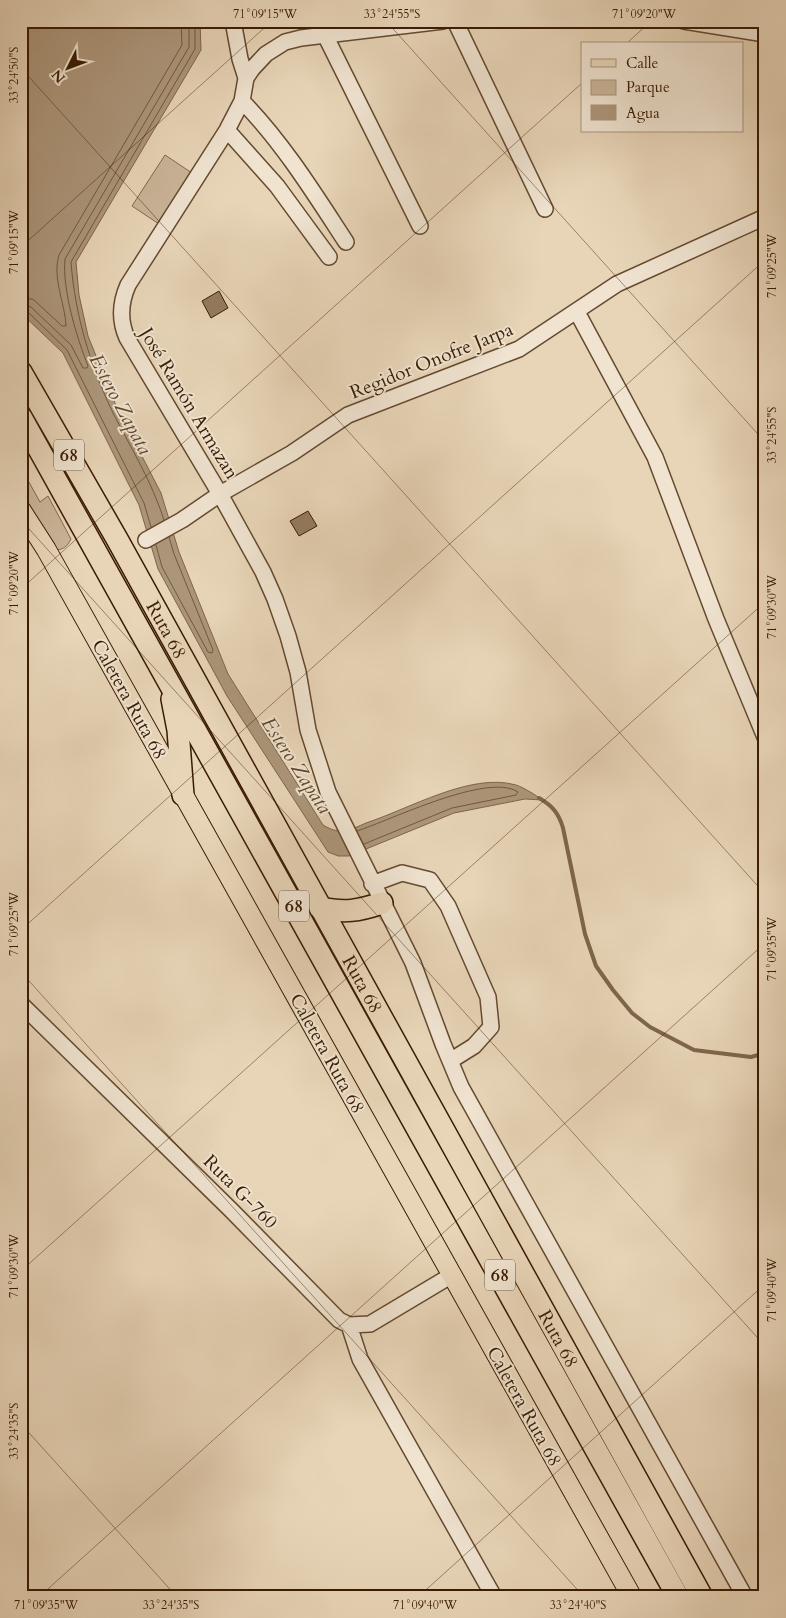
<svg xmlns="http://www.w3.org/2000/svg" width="786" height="1618" font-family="Cardo,serif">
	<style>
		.green { fill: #cab599; stroke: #82684e }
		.water { fill: #ac967a; stroke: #7e654a }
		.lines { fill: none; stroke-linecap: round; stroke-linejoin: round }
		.shore { stroke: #72583e; stroke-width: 1 }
		.stream { stroke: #7e654a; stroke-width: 4 }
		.building { fill: #947c61; stroke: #391b03 }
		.minor-casing { stroke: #654a30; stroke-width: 18 }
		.major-casing { stroke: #391b03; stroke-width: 21 }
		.highway-casing { stroke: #391b03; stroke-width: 24 }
		.minor { stroke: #f0e4d1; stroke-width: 15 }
		.major { stroke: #e8d5b8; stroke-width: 19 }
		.highway { stroke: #e8d5b8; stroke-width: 21 }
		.ticks { fill: none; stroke: #391b03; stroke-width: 1; stroke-opacity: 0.45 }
		.labels { text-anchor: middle; stroke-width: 4; stroke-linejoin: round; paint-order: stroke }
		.shield { fill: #f0e4d1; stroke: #705741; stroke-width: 1 }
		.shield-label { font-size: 18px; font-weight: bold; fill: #391b03 }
		.street-label { font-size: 19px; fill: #391b03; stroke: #f0e4d1 }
		.water-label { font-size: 20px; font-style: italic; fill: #61462d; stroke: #f0e4d1 }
		.neatline { fill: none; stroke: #391b03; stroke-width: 2 }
		.ticks-label { font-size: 12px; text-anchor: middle; fill: #391b03 }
	</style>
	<rect width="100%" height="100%" fill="#e8d5b8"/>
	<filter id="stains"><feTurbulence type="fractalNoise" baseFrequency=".004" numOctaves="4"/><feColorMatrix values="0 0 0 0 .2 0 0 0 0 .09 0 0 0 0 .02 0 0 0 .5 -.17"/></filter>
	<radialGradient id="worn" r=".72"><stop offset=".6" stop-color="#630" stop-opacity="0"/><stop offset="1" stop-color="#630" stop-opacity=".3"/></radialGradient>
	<path class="green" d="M165 155 192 173 159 224 132 206Z
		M25 475 40 502 48 496 71 539C67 547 63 550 54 550L21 495V477Z"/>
	<path class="water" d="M21 21H200L201 50 76 262 79 295 88 336 117 408 161 493 179 552 228 674 323 825C328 828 334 831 341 831 349 831 359 826 366 823 409 809 471 772 516 785 525 788 535 795 543 800L525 799 454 813 349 856H338L328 852 227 696 158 569 139 505 63 353 21 313Z"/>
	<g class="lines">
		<path class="shore" d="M21 296 34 300 62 326H66C65 303 52 278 59 255L182 45 181 21
			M21 304 31 307 71 345 83 368H87L88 366C77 338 62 290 65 259L189 47V21
			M21 310 27 311 67 350 144 503 151 527
			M164 520C152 482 131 448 113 413 90 365 75 315 71 262L195 49V21
			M156 545 162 567 208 652 212 653 213 650 174 554 169 537
			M357 831C391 820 488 772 518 792L516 795 452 808 364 844"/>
		<path class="stream" d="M539 798C553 806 559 814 563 828L585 934 596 966 613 990 632 1013 650 1027 694 1050 751 1057 765 1053"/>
	</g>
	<path class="building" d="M219 291 228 308 211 318 202 301Z
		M308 511 317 526 299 536 290 521Z"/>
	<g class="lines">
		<g class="minor-casing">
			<path id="minor" d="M233 21 240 59 246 78
				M443 21 301 38 285 42 266 54 252 69 246 78 242 101 227 130 128 285C120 303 119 320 127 338L220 494 263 572 275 599 288 636 298 672 308 730 328 792 413 963 443 1044 461 1087 745 1597
				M455 21 545 209
				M684 21 765 34
				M325 35 420 226
				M242 101C283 143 314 193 346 242
				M227 130 277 186 329 257
				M577 312 655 457 716 619 765 737
				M146 540 182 520 220 494 292 453 348 415 519 349 617 284 765 217
				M372 884 402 873 430 880 448 906 488 997 491 1027 474 1046 450 1061
				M21 1004 231 1210 339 1320 349 1325 370 1324 452 1275
				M349 1325 360 1359 494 1597"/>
		</g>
		<g class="major-casing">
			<path id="major" d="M21 510 46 549 632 1597"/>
		</g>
		<g class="highway-casing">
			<g id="highway">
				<path id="s1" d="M21 372 117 539 702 1597"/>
				<path d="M21 417 678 1597"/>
				<path d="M172 699 178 730 183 795"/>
				<path d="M320 908C345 913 358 911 382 903"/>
			</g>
		</g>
		<use href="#minor" class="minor"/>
		<use href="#major" class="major"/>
		<use href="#highway" class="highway"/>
	</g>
	<path class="ticks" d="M386 21 765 442M626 44 651 21M21 68 765 894M21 247 272 21M21 520 765 1346M21 589 582 83M21 930 765 260M21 972 584 1597M21 1271 765 602M21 1424 177 1597M39 1597 765 943M418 1597 765 1284"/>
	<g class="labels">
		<g class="shield">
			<rect x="54" y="439.5" width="30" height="31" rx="4"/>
			<rect x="279" y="890.5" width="30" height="31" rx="4"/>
			<rect x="485" y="1259.5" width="30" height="31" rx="4"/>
		</g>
		<g class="shield-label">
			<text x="69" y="461">68</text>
			<text x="294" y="912">68</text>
			<text x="500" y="1281">68</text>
		</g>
		<g class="street-label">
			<text transform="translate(431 360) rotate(-22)" y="7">Regidor Onofre Jarpa</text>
			<text transform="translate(190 403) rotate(59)" y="7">José Ramón Armazan</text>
			<text dy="7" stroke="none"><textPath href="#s1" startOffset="296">Ruta 68</textPath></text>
			<text transform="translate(130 699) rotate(61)" y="7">Caletera Ruta 68</text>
			<text dy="7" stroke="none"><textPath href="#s1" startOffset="701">Ruta 68</textPath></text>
			<text transform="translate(328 1053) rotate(61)" y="7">Caletera Ruta 68</text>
			<text transform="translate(241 1191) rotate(45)" y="7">Ruta G-760</text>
			<text dy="7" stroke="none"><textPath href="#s1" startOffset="1106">Ruta 68</textPath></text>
			<text transform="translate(525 1406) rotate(61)" y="7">Caletera Ruta 68</text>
		</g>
		<g class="water-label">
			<text transform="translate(121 404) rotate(62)" y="7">Estero Zapata</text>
			<text transform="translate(297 765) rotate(57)" y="7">Estero Zapata</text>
		</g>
	</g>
	<rect width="786" height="1618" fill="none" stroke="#e8d5b8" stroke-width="55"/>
	<rect x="581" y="42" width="162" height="90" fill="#f0e4d1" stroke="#a7947f"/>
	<rect x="591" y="59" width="25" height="8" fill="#e8d5b8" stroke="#a7947f"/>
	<text x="626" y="68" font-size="15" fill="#391b03">Calle</text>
	<rect x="591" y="80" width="25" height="15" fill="#cab599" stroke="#a7947f"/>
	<text x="626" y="92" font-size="15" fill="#391b03">Parque</text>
	<rect x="591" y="105" width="25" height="15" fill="#ac967a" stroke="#a7947f"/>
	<text x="626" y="118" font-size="15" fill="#391b03">Agua</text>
	<g transform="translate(68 68) rotate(228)" stroke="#f0e4d1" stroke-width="4" paint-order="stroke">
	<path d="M0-4L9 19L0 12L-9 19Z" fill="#391b03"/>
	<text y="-8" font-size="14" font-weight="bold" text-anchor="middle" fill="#391b03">N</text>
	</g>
	<rect x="28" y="28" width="730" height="1562" class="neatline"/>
	<g class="ticks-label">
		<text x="265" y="18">71°09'15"W</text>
		<text x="392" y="18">33°24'55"S</text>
		<text x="644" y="18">71°09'20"W</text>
		<text transform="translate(14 75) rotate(-90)" y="4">33°24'50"S</text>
		<text transform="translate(14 242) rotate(-90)" y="4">71°09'15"W</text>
		<text transform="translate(772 266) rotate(-90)" y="4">71°09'25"W</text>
		<text transform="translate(772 435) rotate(-90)" y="4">33°24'55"S</text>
		<text transform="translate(14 583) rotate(-90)" y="4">71°09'20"W</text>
		<text transform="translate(772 607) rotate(-90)" y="4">71°09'30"W</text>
		<text transform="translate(14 924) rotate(-90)" y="4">71°09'25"W</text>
		<text transform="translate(772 949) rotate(-90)" y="4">71°09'35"W</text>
		<text transform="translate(14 1266) rotate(-90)" y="4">71°09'30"W</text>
		<text transform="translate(772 1290) rotate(-90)" y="4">71°09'40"W</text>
		<text transform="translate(14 1431) rotate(-90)" y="4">33°24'35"S</text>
		<text x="46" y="1609">71°09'35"W</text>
		<text x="171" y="1609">33°24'35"S</text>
		<text x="425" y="1609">71°09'40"W</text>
		<text x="578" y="1609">33°24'40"S</text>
	</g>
	<rect width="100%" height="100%" filter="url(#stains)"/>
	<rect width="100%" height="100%" fill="url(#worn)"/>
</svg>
